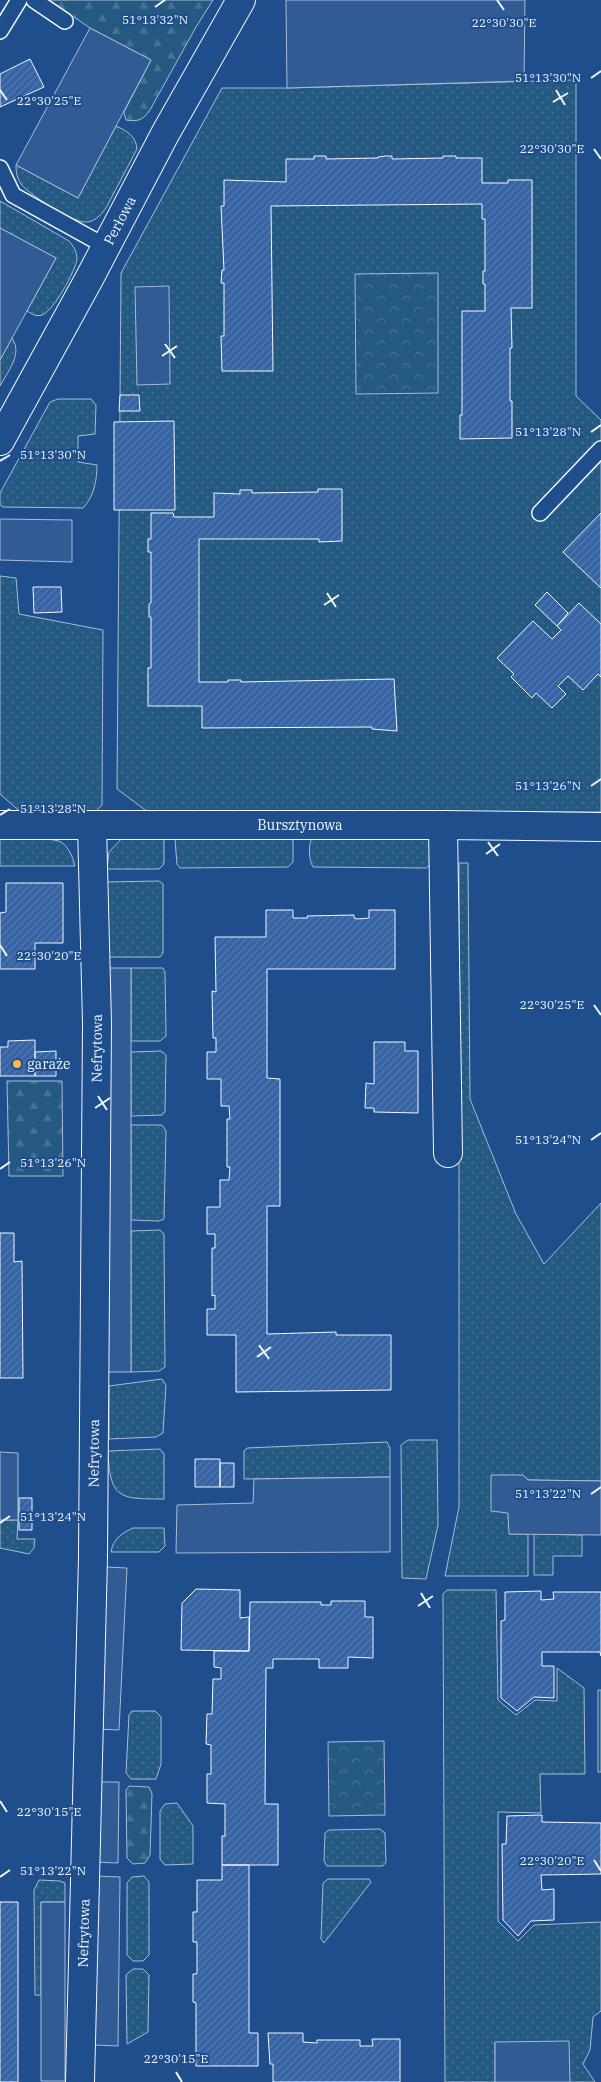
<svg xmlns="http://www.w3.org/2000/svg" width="601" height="2082" font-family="'IBM Plex Serif',serif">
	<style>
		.grass { fill: url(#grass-dots); stroke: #a8bbd7 }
		.forest { fill: url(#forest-firs); stroke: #a8bbd7 }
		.park { fill: url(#park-crowns); stroke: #a8bbd7 }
		.parking { fill: #305b95; stroke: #a8bbd7 }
		.building { fill: url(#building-hatch); stroke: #f2f6ff }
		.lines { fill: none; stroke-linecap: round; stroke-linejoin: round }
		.lane-casing { stroke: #f2f6ff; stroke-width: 18 }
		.street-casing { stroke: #f2f6ff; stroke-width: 30 }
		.lane { stroke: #1f4e8c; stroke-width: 15 }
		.street { stroke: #1f4e8c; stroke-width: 28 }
		.ticks { fill: none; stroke: #f2f6ff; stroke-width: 2 }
		.poi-dot { fill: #ffb74d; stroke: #1f4e8c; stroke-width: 2 }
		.labels { text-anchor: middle; stroke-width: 4; stroke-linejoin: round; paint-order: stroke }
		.street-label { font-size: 14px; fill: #f2f6ff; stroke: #1f4e8c }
		.poi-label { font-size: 14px; fill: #f2f6ff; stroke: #1f4e8c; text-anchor: start }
		.ticks-label { font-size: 12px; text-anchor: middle; fill: #f2f6ff; stroke: #1f4e8c; stroke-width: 4; stroke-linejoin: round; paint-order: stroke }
	</style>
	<defs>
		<pattern id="grass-dots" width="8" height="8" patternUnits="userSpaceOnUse" patternTransform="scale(1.25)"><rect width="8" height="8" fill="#245a82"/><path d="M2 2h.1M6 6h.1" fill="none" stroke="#447295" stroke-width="1.8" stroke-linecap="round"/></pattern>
		<pattern id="forest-firs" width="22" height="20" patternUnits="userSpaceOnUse" patternTransform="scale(1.25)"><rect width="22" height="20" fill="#245a82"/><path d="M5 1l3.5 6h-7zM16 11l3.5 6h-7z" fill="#447295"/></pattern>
		<pattern id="park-crowns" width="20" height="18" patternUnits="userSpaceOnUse" patternTransform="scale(1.25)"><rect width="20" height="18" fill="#245a82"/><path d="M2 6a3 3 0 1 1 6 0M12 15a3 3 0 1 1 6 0" fill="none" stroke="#447295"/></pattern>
		<pattern id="building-hatch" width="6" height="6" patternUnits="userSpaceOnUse" patternTransform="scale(1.25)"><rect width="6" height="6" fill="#3563a3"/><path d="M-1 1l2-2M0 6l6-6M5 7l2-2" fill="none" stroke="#537ab1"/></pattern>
	</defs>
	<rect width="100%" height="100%" fill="#1f4e8c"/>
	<path class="grass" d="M576 80V396L601 420V812H148L117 789 121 273 222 88H287Z
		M116 126C127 131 136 136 137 149L106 208C101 215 94 223 84 222 71 221 28 194 21 184 17 178 16 172 16 165L78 198Z
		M0 201 69 241C73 246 77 251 77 259 76 270 53 312 42 315 36 317 32 314 27 311L56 258 0 228Z
		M12 338C23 354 8 371 0 386V360Z
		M58 399H91L96 405 95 434 78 436V462L97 465C97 480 94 497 83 508L3 507 0 505V493L50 402Z
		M0 576 16 578 19 614 103 630 102 805 93 815 23 814 0 794Z
		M157 834 164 839V864L159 869H107L109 852 125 835Z
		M314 834H427L431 840V864L426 868 313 867C308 859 308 842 314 834Z
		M180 835 293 838V862L288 867 180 868 177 864 175 840Z
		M0 839C13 839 51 837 61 842 69 847 73 858 75 866H0Z
		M459 863H468L470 1099 516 1214 544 1264 601 1203V1481L528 1480 523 1475 509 1512 510 1534H528V1576H445L459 1507Z
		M159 881 163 884V953L160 957H108L107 882Z
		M131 968H163L165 972 166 1036 160 1041H131Z
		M161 1051 166 1055 165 1112 162 1115 131 1116V1052Z
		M131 1125H162L166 1131 164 1219 159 1221 131 1220Z
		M160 1230 164 1234 165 1367 159 1371 131 1372V1231Z
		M162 1379 166 1385 163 1433 156 1437 109 1439V1386Z
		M408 1440H437L438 1525 426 1579 402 1578 401 1445Z
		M387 1442 390 1448V1477L244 1479V1451L247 1448Z
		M160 1449 164 1454V1499C119 1499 110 1499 108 1451Z
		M0 1520H18L17 1539H35L34 1548 29 1554 0 1548Z
		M133 1528H164L165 1546 159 1552H111C113 1539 122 1533 133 1528Z
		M534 1534 582 1535V1556H553V1575H534Z
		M447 1590H496L498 1700 516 1715 535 1700 557 1701V1668L584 1688 585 1774H540L541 1813 498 1812V1921L518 1941 534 1925 601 1922V2011L593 2017 590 2050 583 2064 595 2082H570L495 2043V2082H445L443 1594Z
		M598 1690H601V1772H598Z
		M132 1711H155L161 1717V1764L156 1779H131L126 1773 129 1715Z
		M177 1803 193 1826V1864L165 1865 160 1859V1811L165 1804Z
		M380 1829 385 1833 386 1862 383 1866H327L324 1861 325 1833 329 1830Z
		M144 1876 149 1882V1955L143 1961H133L127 1955V1883L132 1877Z
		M328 1879H369L371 1882 324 1943 321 1939 323 1883Z
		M39 1880 60 1881 65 1883V1902H41V1995H35L34 1890Z
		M133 1969H143L149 1975 148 2032 127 2044 126 1975Z"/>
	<path class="forest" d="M49 0H213L196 27 150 110C143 120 138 122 126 120L124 112 151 60 90 28Z
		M62 1081 63 1176H9L7 1081Z
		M129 1786 149 1787 152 1794 150 1855 145 1863 133 1864 127 1858 126 1790Z"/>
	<path class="park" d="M438 273V393L356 394 355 274Z
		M384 1741 385 1815 329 1816 328 1742Z"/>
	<path class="parking" d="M286 0H525L524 81 287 88Z
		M90 28 151 60 78 198 16 165Z
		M0 228 56 258 0 360Z
		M169 286 170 384 137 385 135 287Z
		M0 519 72 520V562L0 560Z
		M107 968H131V1372H107Z
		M0 1452 18 1453V1520H0Z
		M523 1475 528 1480 601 1481V1535L509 1534 508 1513 491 1511V1475Z
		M390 1477V1552L176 1553 177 1505 253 1503 254 1479Z
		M105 1567 127 1568 119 1730 97 1729Z
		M95 1782H119L118 1863 94 1862Z
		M96 1876 120 1877 118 2046 94 2045Z
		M41 1902H65V2081H41Z
		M569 2041 570 2082H495V2042Z"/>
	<path class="building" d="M30 59 44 87 0 107V74Z
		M314 156H326V159L378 158V157L385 156H392V159L443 158V156H456V158H482V183H508V180H532V308H511L512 348H510V401H512V438L460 439V415H462V311H485V284H483V271H485V219H482V204L271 206 273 371H222L221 336H224V283H221L222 270H224L221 206H224V180L286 182V159H314Z
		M120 395H139L140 411H119Z
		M174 421 175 510H114V422Z
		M318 489H342V541L319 542V539H199V682H228V680H241V682L394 679 397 731 372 729V727L202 728V706H148V668H151V617H149V604L151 603V552H148V539H151V513H173L174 517H214V493L240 494V490H252V493L318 492Z
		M601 513V588L563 552Z
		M33 587H61L62 612 34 613Z
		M547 592 568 613 557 626 535 605Z
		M579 603 601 624V677L598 674 583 690 568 676 558 686 566 694 552 708 536 693 532 698 511 677 514 674 497 658 533 621 552 639 561 630 557 626Z
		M6 883H63V943H35V969H0V913L6 912Z
		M266 910H293V918H308L307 916 354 915V918L358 919 369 918V910H395V969H267V1078L280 1079V1206H267V1334L336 1332V1335H391V1390L236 1392V1335H207V1309H215V1295L212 1296V1248H215V1234H207V1207H220V1180H229L230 1167H227V1119H230L229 1106H221V1079H207V1052H216V1038H213L212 991 216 992 215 937H266Z
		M35 1040V1076H0V1047H8V1041Z
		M374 1042H405V1051H418V1113L374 1112V1108H365L366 1083 374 1084Z
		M56 1051V1076H35V1052Z
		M0 1233H14V1262L22 1261 23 1378H0Z
		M195 1459H220V1487H195Z
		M220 1463H234V1487H220Z
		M19 1498H32V1530H19Z
		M196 1589 240 1590V1618L249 1617V1651L181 1650 182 1603Z
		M541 1591V1600L554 1599 553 1592H601V1656L600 1652H542V1666H554V1698L534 1697 517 1711 501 1698V1621L505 1620V1592Z
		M331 1601H365V1617H373V1658L348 1657V1668H319V1659H273V1668H266L265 1804H278V1865H222V1836H225V1804L207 1803V1774H211V1745L206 1744 207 1714H212L213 1679H221V1668L214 1667V1651H249L250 1602H321V1605H331Z
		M542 1815V1822L601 1823V1874L541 1875 542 1890 554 1889V1920L531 1921 518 1936 503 1920 502 1844H506L507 1816Z
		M222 1865H249V2033H258V2066H196V2003L193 2002V1974H197V1942H193V1912H197V1880H222Z
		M0 1902H18V2082H0Z
		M268 2033H303V2042L317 2043V2040H360V2046H373L372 2039H400V2082H273V2064H270Z"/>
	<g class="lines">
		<g class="lane-casing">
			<path id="lane" d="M34 0 65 21
				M0 31 19 0
				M0 168 13 195 105 246
				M540 513 601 449"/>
		</g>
		<g class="street-casing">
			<g id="street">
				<path id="s1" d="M0 441 89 279 165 134 241 0"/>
				<path id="s2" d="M0 825H443L601 827"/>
				<path d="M443 825 448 1153"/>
				<path id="s3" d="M80 2082 93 1557 97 1023 92 826"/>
			</g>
		</g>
		<use href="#lane" class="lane"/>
		<use href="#street" class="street"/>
	</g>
	<path class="ticks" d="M497 0 504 10M155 7 165 0M591 78 601 71M0 90 7 100M556 90 565 105M553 102 568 93M594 149 601 159M165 344 175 358M162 356 177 346M591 432 601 425M0 461 10 455M327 593 336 607M324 605 339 595M591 786 601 779M0 815 10 809M488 842 498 856M486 854 500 844M0 945 7 956M594 1005 601 1015M98 1096 107 1110M95 1108 110 1098M591 1140 601 1133M0 1169 10 1162M259 1345 269 1359M257 1357 271 1347M591 1494 601 1487M0 1523 10 1516M421 1593 430 1608M418 1606 433 1596M0 1801 7 1812M594 1860 601 1871M0 1877 10 1870M176 2072 182 2082"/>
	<circle class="poi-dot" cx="17" cy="1064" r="5"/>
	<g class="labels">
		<g class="street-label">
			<text dy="5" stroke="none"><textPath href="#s1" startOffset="251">Perłowa</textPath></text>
			<text dy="5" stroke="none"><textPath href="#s2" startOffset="300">Bursztynowa</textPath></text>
			<text dy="5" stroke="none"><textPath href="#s3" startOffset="1034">Nefrytowa</textPath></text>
			<text dy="5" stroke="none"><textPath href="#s3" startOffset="629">Nefrytowa</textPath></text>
			<text dy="5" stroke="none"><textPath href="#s3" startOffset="149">Nefrytowa</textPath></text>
		</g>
		<g class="poi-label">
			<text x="27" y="1069">garaże</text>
		</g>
	</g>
	<g class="ticks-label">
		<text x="155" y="24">51°13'32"N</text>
		<text x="504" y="27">22°30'30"E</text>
		<text x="548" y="82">51°13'30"N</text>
		<text x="49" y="105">22°30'25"E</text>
		<text x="552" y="153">22°30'30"E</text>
		<text x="548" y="436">51°13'28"N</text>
		<text x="53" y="459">51°13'30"N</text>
		<text x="548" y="790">51°13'26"N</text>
		<text x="53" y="813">51°13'28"N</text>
		<text x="49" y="960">22°30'20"E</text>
		<text x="552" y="1009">22°30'25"E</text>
		<text x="548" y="1144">51°13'24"N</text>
		<text x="53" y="1167">51°13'26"N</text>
		<text x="548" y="1498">51°13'22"N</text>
		<text x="53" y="1521">51°13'24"N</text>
		<text x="49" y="1816">22°30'15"E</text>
		<text x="552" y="1865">22°30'20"E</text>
		<text x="53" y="1875">51°13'22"N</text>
		<text x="176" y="2063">22°30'15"E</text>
	</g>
</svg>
